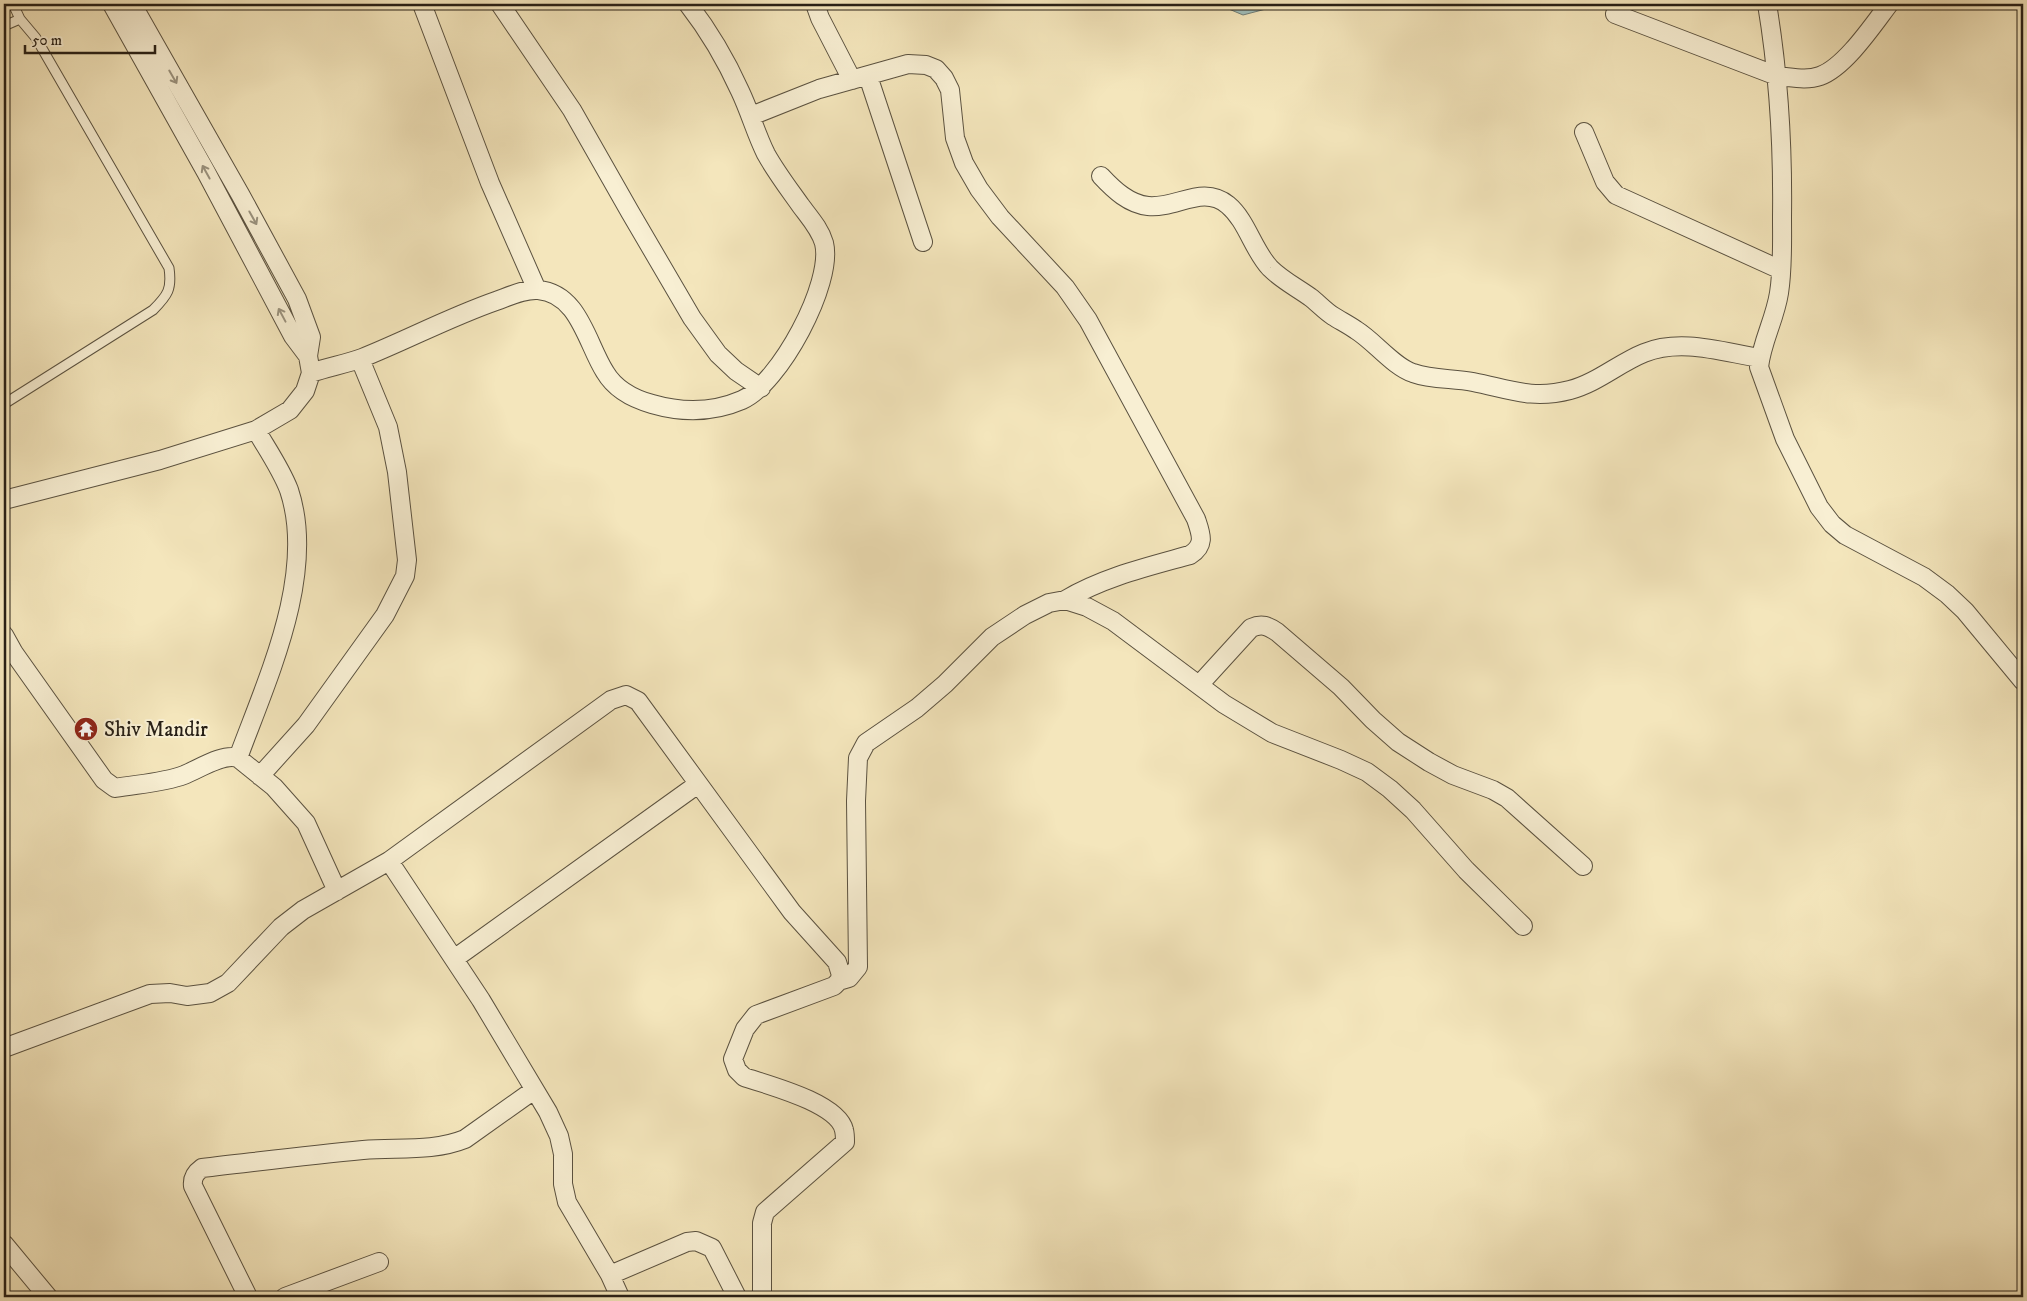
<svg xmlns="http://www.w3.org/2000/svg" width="2027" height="1301" font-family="'IM FELL DW Pica',serif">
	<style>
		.water { fill: url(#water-ripples); stroke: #6f7e78 }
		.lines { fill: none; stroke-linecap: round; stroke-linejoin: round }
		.lane-casing { stroke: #5b5240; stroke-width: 11 }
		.street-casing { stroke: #5b5240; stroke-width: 20 }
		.lane { stroke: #f8efd3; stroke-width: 9 }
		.street { stroke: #f8efd3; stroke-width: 18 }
		.oneway { stroke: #9a927e }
		.labels { text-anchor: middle; stroke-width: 4; stroke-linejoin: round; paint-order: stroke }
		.poi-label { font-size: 21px; fill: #282016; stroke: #f8efd3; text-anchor: start }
	</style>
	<defs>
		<pattern id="water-ripples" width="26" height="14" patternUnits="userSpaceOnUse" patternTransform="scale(1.25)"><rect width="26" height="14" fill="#9fbdb9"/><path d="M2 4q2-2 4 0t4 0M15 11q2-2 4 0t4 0" fill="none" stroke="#89a29e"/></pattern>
	</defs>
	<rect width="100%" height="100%" fill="#f4e6bc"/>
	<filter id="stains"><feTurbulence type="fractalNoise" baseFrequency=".004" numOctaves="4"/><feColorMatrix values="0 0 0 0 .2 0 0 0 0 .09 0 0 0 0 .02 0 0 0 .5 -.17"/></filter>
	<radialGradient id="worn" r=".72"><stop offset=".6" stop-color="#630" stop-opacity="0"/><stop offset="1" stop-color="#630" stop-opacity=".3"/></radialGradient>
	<path class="water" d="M1217 4H1285L1243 15Z"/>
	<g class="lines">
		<g class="lane-casing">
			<path id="lane" d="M4 26 20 19
				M4 404 153 310C168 295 172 289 169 268L36 38 20 19 13 4"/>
		</g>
		<g class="street-casing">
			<path id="street" d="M112 4 206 172 293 336 308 356
				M422 4 490 183 537 290
				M500 4 572 110 630 212 692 318 718 354 736 371 761 388
				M815 4 820 18 852 80
				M1767 4C1779 76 1783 144 1782 217 1782 242 1783 268 1779 293 1775 319 1762 341 1759 367L1785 439 1819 507 1832 524 1845 535 1924 577 1947 594 1965 611 2023 681
				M1615 14 1777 76C1791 77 1806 81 1820 76 1845 67 1873 25 1889 4
				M868 76 923 242
				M751 116 819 89 908 64 926 65 936 69 944 78 950 90 955 138 964 163 979 189 1000 217 1065 287 1088 320 1196 519C1201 534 1206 545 1190 555 1147 567 1104 577 1065 600
				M1584 132 1605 182 1616 195 1781 270
				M1101 176C1114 190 1129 204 1148 206 1176 209 1203 184 1228 205 1247 221 1253 250 1270 268 1282 280 1296 287 1310 297 1318 303 1325 311 1333 316 1341 321 1349 325 1356 330 1374 341 1394 367 1413 373 1432 380 1454 378 1473 382 1509 389 1532 400 1570 390 1597 383 1619 363 1644 353 1681 338 1722 352 1760 358
				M311 373C328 367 346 364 362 358 407 340 450 317 496 301 510 296 524 289 538 290 579 293 587 344 605 372 615 389 634 399 652 404 683 413 712 413 742 400 779 384 834 283 824 243 820 229 810 218 801 206 789 189 776 172 766 154 756 134 750 112 740 91 726 60 709 31 688 4
				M4 500 160 460 256 430 290 410 305 391 311 373 308 356 311 337 297 299 240 194 132 4
				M4 635 14 653 104 780 115 788C137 784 163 783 184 775 199 769 223 753 238 758L274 787 306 823 337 891
				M1199 685 1251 628C1262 623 1268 626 1277 632L1341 687 1373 720 1398 742 1429 762 1453 775 1493 790 1507 798 1583 866
				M238 758C267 679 317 574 289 490 281 469 267 449 256 430
				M260 776 306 725 385 615 405 576 407 560 397 472 388 427 360 359
				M389 861 481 1000 548 1112 559 1136 563 1154V1184L567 1202 610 1275 620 1297
				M454 959 698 784
				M839 981 849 978 858 967 856 801 858 758 866 743 917 708 945 684 992 637 1025 615 1049 603 1065 600 1087 607 1113 621 1224 704 1272 733 1341 760 1367 772 1390 789 1413 810 1466 870 1523 926
				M4 1048 150 994 170 993 187 996 210 993 228 983 281 927 303 910 389 861 611 700 626 695 638 701 792 912 837 962 841 975 839 981 834 986 756 1015 745 1029 733 1059 737 1070 744 1077C768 1085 838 1103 844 1130 845 1134 845 1138 845 1142L765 1212 762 1223V1297
				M4 1244 48 1297
				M610 1275 687 1242 696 1241 712 1248 737 1297
				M248 1297 193 1186C192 1178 195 1173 202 1168 255 1162 309 1155 363 1150 397 1147 433 1152 465 1139L534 1090
				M285 1297 379 1262"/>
		</g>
		<use href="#lane" class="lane"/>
		<use href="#street" class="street"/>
	</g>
	<defs><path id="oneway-shaft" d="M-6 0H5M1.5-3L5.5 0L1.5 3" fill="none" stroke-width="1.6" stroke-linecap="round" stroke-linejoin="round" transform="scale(1.25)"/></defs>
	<g class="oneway">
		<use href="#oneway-shaft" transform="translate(173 77) rotate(60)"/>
		<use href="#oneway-shaft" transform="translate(206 172) rotate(-119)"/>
		<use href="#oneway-shaft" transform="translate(253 218) rotate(61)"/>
		<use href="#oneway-shaft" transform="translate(282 315) rotate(-118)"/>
	</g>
	<defs>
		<g id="temple-disc" transform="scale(1.25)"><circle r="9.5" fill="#8f2418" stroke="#f8efd3"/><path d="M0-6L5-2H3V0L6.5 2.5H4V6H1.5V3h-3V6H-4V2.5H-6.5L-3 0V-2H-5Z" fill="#fff"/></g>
	</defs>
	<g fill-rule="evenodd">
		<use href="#temple-disc" x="86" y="729"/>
	</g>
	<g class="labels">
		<g class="poi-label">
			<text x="104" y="736">Shiv Mandir</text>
		</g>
	</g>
	<rect width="2027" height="1301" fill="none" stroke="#f4e6bc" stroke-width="20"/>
	<rect x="5" y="5" width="2017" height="1291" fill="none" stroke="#282016" stroke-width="2.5"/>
	<rect x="10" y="10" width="2007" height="1281" fill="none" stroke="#282016"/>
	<path d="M25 45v8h130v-8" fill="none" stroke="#282016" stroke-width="2.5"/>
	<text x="32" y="45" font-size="15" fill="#282016" stroke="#f8efd3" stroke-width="4" paint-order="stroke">50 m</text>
	<rect width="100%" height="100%" filter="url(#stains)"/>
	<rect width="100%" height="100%" fill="url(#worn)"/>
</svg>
